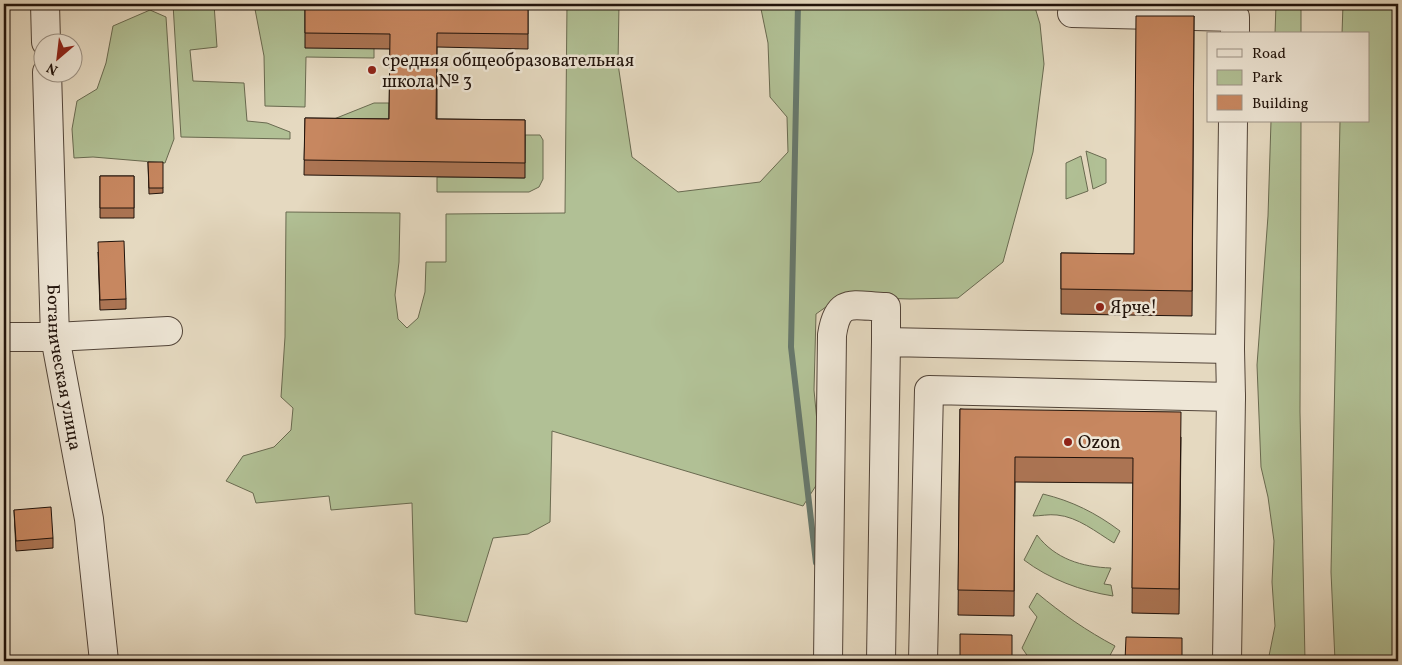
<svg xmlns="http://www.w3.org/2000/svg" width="1402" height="665" font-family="Vollkorn,serif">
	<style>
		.green { fill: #b1c095; stroke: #696a50 }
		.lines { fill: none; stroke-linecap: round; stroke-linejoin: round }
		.stream { stroke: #67786c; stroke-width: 6 }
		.minor-casing { stroke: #524438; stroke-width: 30 }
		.minor { stroke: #eee6d6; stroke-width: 28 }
		.wall { fill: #ab7453; stroke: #21130b }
		.building { fill: #c78760; stroke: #21130b }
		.poi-dot { fill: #8f2418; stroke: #eee6d6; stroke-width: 2 }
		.labels { text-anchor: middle; stroke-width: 5; stroke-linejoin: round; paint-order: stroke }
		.poi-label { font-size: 18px; fill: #21130b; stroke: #eee6d6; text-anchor: start }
		.street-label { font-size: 18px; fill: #21130b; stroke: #eee6d6 }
	</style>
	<rect width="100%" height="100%" fill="#e5d9c0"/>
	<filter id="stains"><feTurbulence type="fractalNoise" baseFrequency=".004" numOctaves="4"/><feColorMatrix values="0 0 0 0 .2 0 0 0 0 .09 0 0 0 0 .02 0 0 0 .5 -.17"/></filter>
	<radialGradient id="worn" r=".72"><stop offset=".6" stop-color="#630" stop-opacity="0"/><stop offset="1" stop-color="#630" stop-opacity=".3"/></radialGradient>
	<path class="green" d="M173 4H214L217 47 190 50 193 81 244 83 247 121 267 123 290 132V139L181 137Z
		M254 4H305L374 48V58L306 57 305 107 265 106 264 56Z
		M567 4H619L618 64 632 157 678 192 760 182 788 152 787 117 770 97 768 43 760 4H1034L1040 24 1044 64 1033 152 1003 262 958 298 910 299 840 297 816 314 814 390 821 464 817 484 803 506 552 431 550 522 528 534 493 538 467 622 415 614 412 503 331 510 329 496 256 503 253 493 226 481 243 456 274 447 291 430 293 408 281 397 285 337 286 212 400 213 399 262 395 295 398 319 407 328 418 318 425 292 426 262H446V214L565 213Z
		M1276 4H1301V34H1275Z
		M1343 4H1398V661H1335L1331 572 1340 121H1368V34H1342Z
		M150 10 166 17 174 139 165 163 93 157 74 158 72 129 77 101 97 89 106 63 113 26Z
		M374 103H389V134L329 121Z
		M1271 121H1301L1300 412 1305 661H1268L1275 626 1272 582 1274 541 1268 497 1261 467 1257 365 1268 216Z
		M525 135H540L543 140V179L539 187 529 192H437V177L524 178Z
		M1086 151 1106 159V183L1093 189Z
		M1081 156 1088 191 1066 199V163Z
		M1043 494C1072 501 1096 513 1120 531L1114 543C1096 532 1078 517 1057 515 1049 514 1040 516 1033 516Z
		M1037 535C1055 559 1082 567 1111 568L1104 584 1111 585 1113 596C1081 591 1049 579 1024 560Z
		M1037 593C1062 614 1087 631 1115 646L1107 661H1031L1022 648 1037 617 1029 607Z"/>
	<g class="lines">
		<path class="stream" d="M798 4 791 347 816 563
			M4 659 89 661
			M125 660 251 661
			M717 661 758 660"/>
		<g class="minor-casing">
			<g id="minor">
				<path d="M45 4 46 42"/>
				<path d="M1072 13 1235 17V34"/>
				<path id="s1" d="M47 72 55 337 89 519 104 661"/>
				<path d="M4 337H55L168 331"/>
				<path d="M1231 397 1230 349 1233 121"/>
				<path d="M828 661 832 335C838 296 853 306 886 307V342"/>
				<path d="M881 661 886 342 1230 349"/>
				<path d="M923 661 929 390 1231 397 1227 661"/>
			</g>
		</g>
		<use href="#minor" class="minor"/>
	</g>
	<path class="wall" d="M305 4H528V49L437 47V119L525 120V178L304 175 305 118 389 119 390 49 305 48Z
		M1194 16 1192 316 1061 314V253L1134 254Z
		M4 29H7V72H4Z
		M148 162 163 188V193L149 194Z
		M100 176H134V218H100Z
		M98 252 126 299V309L100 310Z
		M960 409 1181 437 1179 614 1132 613 1133 483 1015 482 1014 616 958 615Z
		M14 510 53 538V548L16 551Z"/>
	<path class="building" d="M305 4H528V34L437 33 436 119 525 120V163L304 160 305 118 389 119 390 34 305 33Z
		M1136 16H1194L1192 291 1061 289V253L1134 254Z
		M4 29H7V62H4Z
		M148 162H163V188H149Z
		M100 176H134V208H100Z
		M124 241 126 299 100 300 98 242Z
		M960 409 1181 412 1179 589 1132 588 1133 458 1015 457 1014 591 958 590Z
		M51 507 53 538 16 541 14 510Z
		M960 634 1012 635V661H960Z
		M1126 637 1182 638V661H1125Z"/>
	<g class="poi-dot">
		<circle cx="372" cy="70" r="5"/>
		<circle cx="1100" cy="307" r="5"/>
		<circle cx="1068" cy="442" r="5"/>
	</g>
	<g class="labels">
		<g class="poi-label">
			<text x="382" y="66">средняя общеобразовательная<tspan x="382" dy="21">школа № 3</tspan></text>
			<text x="1110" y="313">Ярче!</text>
			<text x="1078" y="448">Ozon</text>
		</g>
		<g class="street-label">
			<text dy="6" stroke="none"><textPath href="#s1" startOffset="296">Ботаническая улица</textPath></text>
		</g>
	</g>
	<rect width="1402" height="665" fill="none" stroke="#e5d9c0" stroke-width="20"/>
	<rect x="5" y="5" width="1392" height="655" fill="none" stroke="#21130b" stroke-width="2.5"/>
	<rect x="10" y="10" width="1382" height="645" fill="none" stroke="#21130b"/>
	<rect x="1207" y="32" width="162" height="90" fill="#eee6d6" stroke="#9c9285"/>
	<rect x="1217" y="49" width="25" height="8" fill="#eee6d6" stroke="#9c9285"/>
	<text x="1252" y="58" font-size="15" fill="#21130b">Road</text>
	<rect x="1217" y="70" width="25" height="15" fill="#b1c095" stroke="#9c9285"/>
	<text x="1252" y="82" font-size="15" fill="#21130b">Park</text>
	<rect x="1217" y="95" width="25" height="15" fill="#c78760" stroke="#9c9285"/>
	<text x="1252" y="108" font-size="15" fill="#21130b">Building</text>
	<g transform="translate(58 58) rotate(208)"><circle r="24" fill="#eee6d6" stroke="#9c9285"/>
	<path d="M0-4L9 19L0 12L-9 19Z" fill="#8f2418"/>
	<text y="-8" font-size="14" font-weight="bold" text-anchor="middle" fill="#21130b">N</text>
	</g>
	<rect width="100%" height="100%" filter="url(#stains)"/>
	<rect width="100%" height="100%" fill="url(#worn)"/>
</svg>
